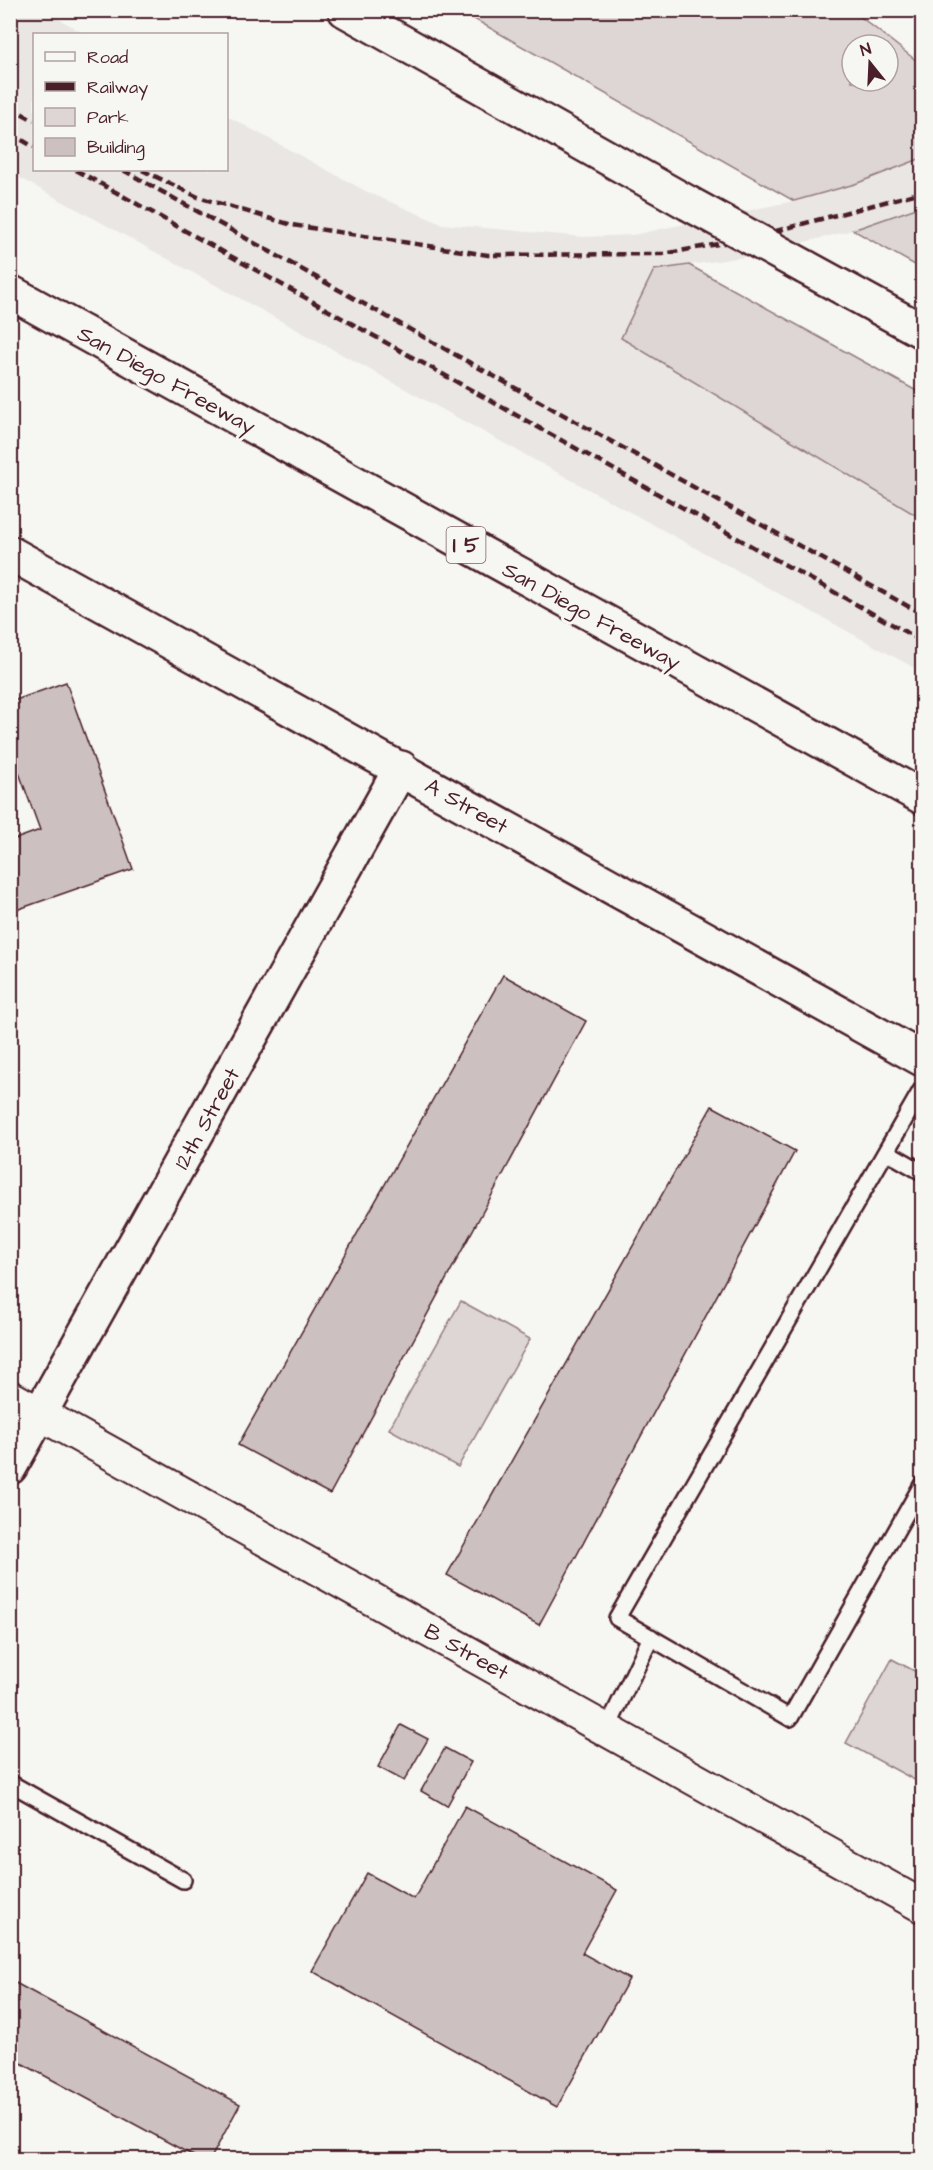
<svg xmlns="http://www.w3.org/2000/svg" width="933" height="2170" font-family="'Architects Daughter',sans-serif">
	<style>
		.built { fill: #e9e6e3 }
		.green { fill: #ddd6d5; stroke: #947a80; stroke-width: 1.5; fill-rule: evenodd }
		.building { fill: #ccc1c0; stroke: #4a1f2b; stroke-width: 1.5 }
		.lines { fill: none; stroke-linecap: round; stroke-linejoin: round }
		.service-casing { stroke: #4a1f2b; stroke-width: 20 }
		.minor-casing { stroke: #4a1f2b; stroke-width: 36 }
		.tertiary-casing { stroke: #4a1f2b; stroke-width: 38 }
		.secondary-casing { stroke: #4a1f2b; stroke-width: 38 }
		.motorway-casing { stroke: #4a1f2b; stroke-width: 38 }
		.service { stroke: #f6f6f2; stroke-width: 15 }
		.minor { stroke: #f6f6f2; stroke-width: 32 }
		.tertiary { stroke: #f6f6f2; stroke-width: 33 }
		.secondary { stroke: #f6f6f2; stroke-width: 33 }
		.motorway { stroke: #f6f6f2; stroke-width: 33 }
		.rail { stroke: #4a1f2b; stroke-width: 4.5; stroke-dasharray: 9 4.5; stroke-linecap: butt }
		.motorway-bridge-casing { stroke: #4a1f2b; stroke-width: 38; stroke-linecap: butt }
		.motorway-bridge { stroke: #f6f6f2; stroke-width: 33 }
		.labels { text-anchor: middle; stroke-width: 6; stroke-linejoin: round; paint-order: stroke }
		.shield { fill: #f6f6f2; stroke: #7e6067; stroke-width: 1.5 }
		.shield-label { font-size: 21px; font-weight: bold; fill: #4a1f2b }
		.street-label { font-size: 22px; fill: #4a1f2b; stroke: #f6f6f2 }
	</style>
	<rect width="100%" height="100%" fill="#f6f6f2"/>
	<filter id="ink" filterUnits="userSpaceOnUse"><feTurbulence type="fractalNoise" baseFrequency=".0167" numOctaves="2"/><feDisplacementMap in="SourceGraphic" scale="12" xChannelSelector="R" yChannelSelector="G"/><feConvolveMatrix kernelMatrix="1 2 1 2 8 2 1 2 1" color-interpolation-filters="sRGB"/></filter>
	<g filter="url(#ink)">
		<path class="built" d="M11 10 45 11 85 34H34V170H226L227 116 369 193 442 224 583 237 633 235 794 201 855 184 922 158V206L853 230 744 257 654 270 622 338 922 519V672L11 173Z"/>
		<path class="green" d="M460 11H853L922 65V158L855 184 794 201ZM852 45H888V81H852Z
			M922 206V269L853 230Z
			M689 265 922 394V519L621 338 654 270Z
			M461 1301 530 1339 458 1467 389 1429Z
			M892 1659 922 1675V1784L846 1743Z"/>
		<path class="building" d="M66 682 133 869 16 910 10 894V841L40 830 10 748V702Z
			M503 975 586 1021 330 1494 238 1445Z
			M712 1106 795 1151 539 1625 447 1575Z
			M401 1725 428 1739 404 1781 378 1767Z
			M445 1748 471 1762 447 1806 421 1791Z
			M465 1806 617 1890 582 1953 629 1979 557 2107 312 1971 367 1873 414 1899Z
			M10 1980 240 2104 210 2160H201L10 2057Z"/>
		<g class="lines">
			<g class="service-casing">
				<path id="service" d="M922 1089 617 1618 790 1718 922 1485
					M887 1152 922 1172
					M607 1729 651 1637
					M10 1783 183 1880"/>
			</g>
			<g class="minor-casing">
				<path id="minor" d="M10 1397 922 1906"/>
			</g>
			<g class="tertiary-casing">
				<path id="tertiary" d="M10 1467 401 768"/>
			</g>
			<g class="secondary-casing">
				<path id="secondary" d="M10 553 922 1059"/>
			</g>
			<g class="motorway-casing">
				<path id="motorway" d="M345 10 688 203
					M805 267 922 331
					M10 292 922 797"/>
			</g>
			<use href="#service" class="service"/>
			<use href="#minor" class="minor"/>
			<use href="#tertiary" class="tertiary"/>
			<use href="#secondary" class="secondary"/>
			<use href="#motorway" class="motorway"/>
			<path class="rail" d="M10 107 34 120
				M10 133 34 147
				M76 170 922 641
				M123 170 922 614
				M142 170 198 197 292 225 488 255 663 254 746 239 922 192"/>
			<g class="motorway-bridge-casing">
				<path id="motorway-bridge" d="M688 203 805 267"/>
			</g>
			<use href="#motorway-bridge" class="motorway-bridge"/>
		</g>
	</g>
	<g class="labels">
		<rect class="shield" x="446.5" y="527" width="39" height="36" rx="4.5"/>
		<g class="shield-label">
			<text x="466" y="552">I 5</text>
		</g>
		<g class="street-label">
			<text transform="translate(167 379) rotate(29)" y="8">San Diego Freeway</text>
			<text transform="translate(592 615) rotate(29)" y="8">San Diego Freeway</text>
			<text transform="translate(467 805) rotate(29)" y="8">A Street</text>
			<text transform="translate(206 1118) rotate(-61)" y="8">12th Street</text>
			<text transform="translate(467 1651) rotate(29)" y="8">B Street</text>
		</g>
	</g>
	<rect width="933" height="2170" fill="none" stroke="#f6f6f2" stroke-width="36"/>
	<rect x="18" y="18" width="897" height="2134" fill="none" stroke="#4a1f2b" stroke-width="2" filter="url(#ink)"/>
	<rect x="33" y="33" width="195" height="138" fill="#f6f6f2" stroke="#b1a0a2" stroke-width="1.5"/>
	<rect x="45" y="52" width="30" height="9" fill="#f6f6f2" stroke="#b1a0a2" stroke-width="1.5"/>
	<text x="87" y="63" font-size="18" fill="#4a1f2b">Road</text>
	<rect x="45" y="82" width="30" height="9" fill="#4a1f2b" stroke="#b1a0a2" stroke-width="1.5"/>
	<text x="87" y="93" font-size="18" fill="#4a1f2b">Railway</text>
	<rect x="45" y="108" width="30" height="18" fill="#ddd6d5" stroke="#b1a0a2" stroke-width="1.5"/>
	<text x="87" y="123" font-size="18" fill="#4a1f2b">Park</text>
	<rect x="45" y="138" width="30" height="18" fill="#ccc1c0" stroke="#b1a0a2" stroke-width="1.5"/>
	<text x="87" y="153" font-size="18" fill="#4a1f2b">Building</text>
	<g transform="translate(870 63) rotate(342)"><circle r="28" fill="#f6f6f2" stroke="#b1a0a2" stroke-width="1.5"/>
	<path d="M0-4.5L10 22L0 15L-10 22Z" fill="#4a1f2b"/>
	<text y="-9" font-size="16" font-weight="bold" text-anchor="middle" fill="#4a1f2b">N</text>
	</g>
</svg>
